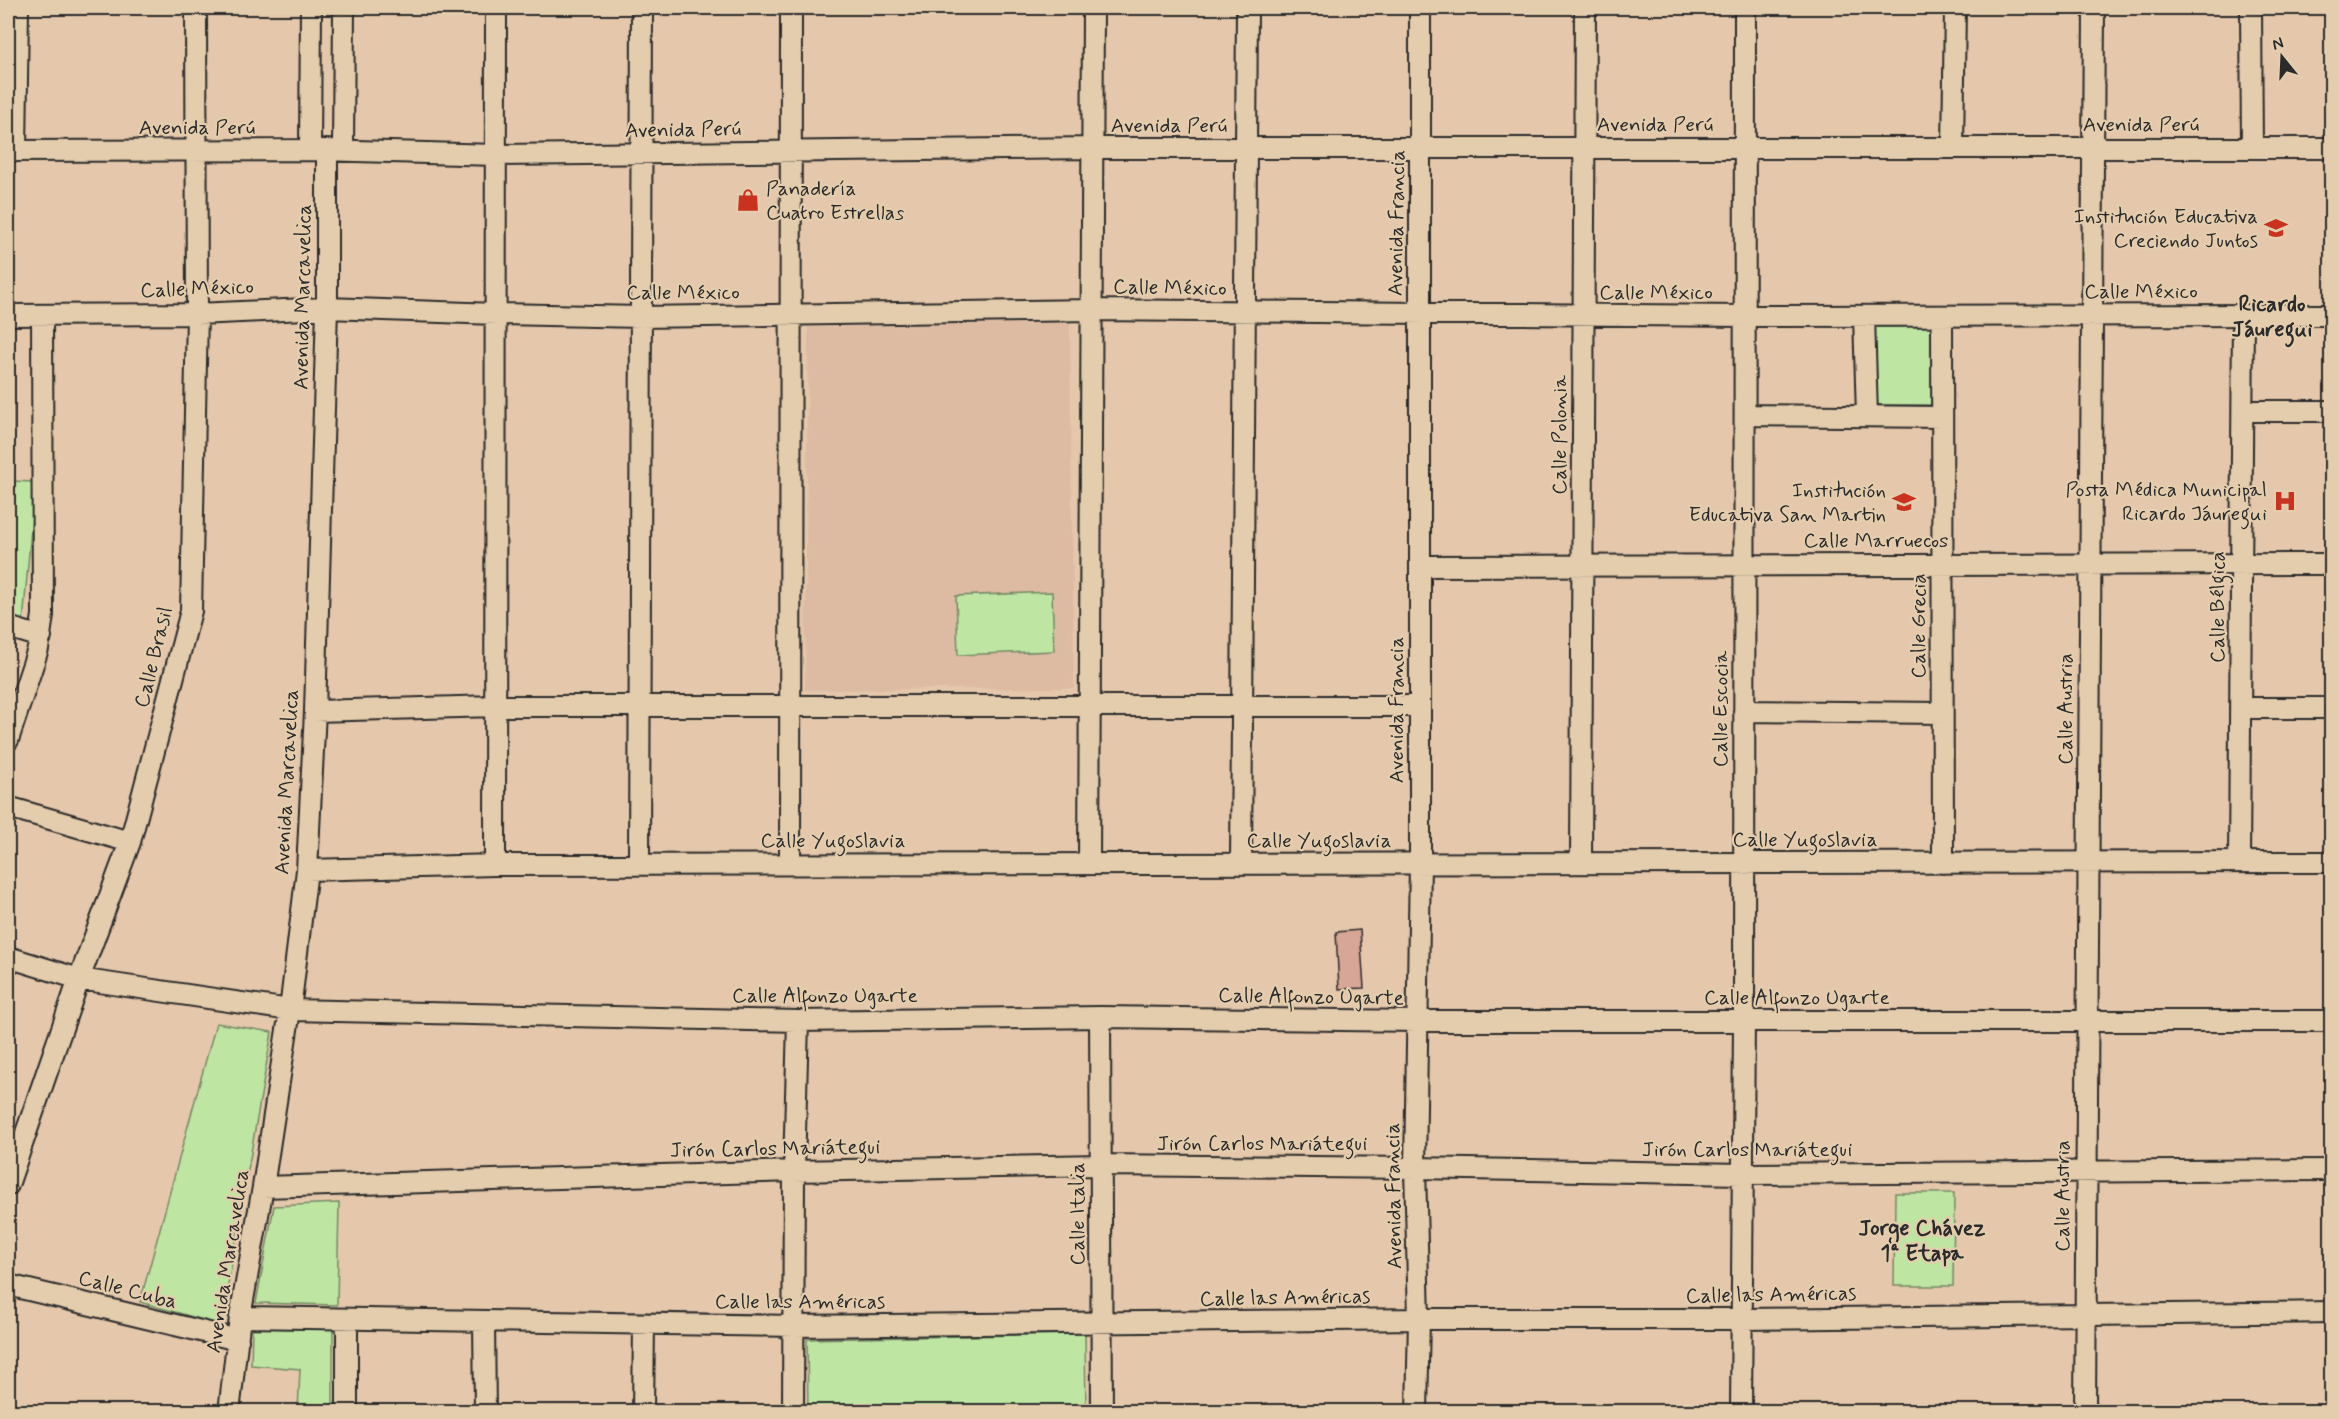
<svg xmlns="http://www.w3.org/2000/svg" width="2339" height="1419" font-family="Mynerve,sans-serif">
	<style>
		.built { fill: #ddbba3 }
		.green { fill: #bee6a2; stroke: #748866; stroke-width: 1.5 }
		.building { fill: #d8a696; stroke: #2b2b2b; stroke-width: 1.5 }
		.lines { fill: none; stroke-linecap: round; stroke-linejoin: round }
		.minor-casing { stroke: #2b2b2b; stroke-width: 24 }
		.minor { stroke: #e4cdad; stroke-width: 20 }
		.labels { text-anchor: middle; stroke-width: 4.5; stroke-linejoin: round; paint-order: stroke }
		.street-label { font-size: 21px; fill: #2b2b2b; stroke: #e4cdad }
		.poi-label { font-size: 21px; fill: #2b2b2b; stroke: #e4cdad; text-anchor: end }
		.neighbourhood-label { font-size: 22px; font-weight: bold; fill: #2b2b2b; stroke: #e4cdad }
	</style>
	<rect width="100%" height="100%" fill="#e5c8ab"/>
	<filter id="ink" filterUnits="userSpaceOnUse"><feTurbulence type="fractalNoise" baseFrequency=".0167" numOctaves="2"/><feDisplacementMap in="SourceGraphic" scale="12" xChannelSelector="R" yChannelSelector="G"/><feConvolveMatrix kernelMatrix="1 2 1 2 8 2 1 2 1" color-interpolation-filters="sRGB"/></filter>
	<g filter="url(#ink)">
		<path class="built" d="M1070 323 1074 688 805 690 808 327Z"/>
		<path class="green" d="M1933 323 1935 405H1870L1869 324Z
			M8 347H13V466H8Z
			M8 481 35 482 23 623 8 619Z
			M1052 592 1054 651 958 655 956 596Z
			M216 1023 272 1032 221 1325 140 1302Z
			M1895 1193H1954L1953 1286H1894Z
			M339 1203 337 1305 256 1303 274 1206Z
			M252 1328 333 1329V1411H298L300 1369 251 1365Z
			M1085 1334 1086 1411H808L807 1339Z
			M627 1406V1412L501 1411V1408Z"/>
		<path class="building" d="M1360 930 1364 988 1339 989 1336 932Z"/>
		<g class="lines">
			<g class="minor-casing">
				<path id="minor" d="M2251 8 2252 148
					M1953 147 1955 8
					M310 150 311 8
					M343 150 344 8
					M8 151 321 150 496 155 1093 148H2332
					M16 151 18 8
					M8 315 197 314 327 308 496 314 641 317 1092 310 1743 316 2332 315
					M1864 316 1867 416
					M1942 316 1943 863
					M2243 411H2332
					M1745 415 1942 417
					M1420 566 2332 564
					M8 627 41 637
					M2240 708H2332
					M315 711 495 706H1420
					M1744 711 1942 713
					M8 740 38 649 43 615 42 315
					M8 807 130 842
					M2239 862 2243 315
					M1581 863 1585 8
					M639 864 642 8
					M790 864 791 8
					M1089 864 1093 8
					M1241 864 1247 8
					M495 865 496 8
					M307 870 495 865 2332 862
					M8 957 79 979 290 1010 798 1021 1100 1017 1418 1021H2332
					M1100 1017 1102 1412
					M8 1185 79 979 130 842 191 611 197 314 196 8
					M263 1187 794 1171 1101 1165 1415 1168 1742 1174 2332 1170
					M8 1285 238 1340
					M240 1317 794 1326 1419 1319H1742L2332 1312
					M347 1319V1412
					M484 1321 485 1412
					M229 1412 240 1317 263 1187 290 1010 307 870 315 711 327 308V150
					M643 1412 644 1324
					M793 1412 794 1171 798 1021
					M1417 1412 1419 1319 1415 1168 1420 863V8
					M1741 1412 1744 1021 1745 8
					M2085 1412 2094 8"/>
			</g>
			<use href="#minor" class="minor"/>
		</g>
	</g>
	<defs>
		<g id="shop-bare" transform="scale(1.8)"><path d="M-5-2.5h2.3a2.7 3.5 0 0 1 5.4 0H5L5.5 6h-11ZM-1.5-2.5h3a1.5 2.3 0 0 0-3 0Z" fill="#c8321e" stroke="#e4cdad" stroke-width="2.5" paint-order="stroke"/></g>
		<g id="school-bare" transform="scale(1.8)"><path d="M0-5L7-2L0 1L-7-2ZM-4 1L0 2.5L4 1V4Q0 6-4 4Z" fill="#c8321e" stroke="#e4cdad" stroke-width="2.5" paint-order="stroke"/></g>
		<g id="hospital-bare" transform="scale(1.8)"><path d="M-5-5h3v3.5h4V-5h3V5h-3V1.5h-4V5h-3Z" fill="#c8321e" stroke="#e4cdad" stroke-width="2.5" paint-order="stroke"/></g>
	</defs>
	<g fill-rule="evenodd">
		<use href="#shop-bare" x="748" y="200"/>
		<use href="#school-bare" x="2276" y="228"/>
		<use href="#hospital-bare" x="2285" y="501"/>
		<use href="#school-bare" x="1904" y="502"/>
	</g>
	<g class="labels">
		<g class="street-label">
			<text x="1655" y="131">Avenida Perú</text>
			<text x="2141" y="131">Avenida Perú</text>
			<text x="1169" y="132">Avenida Perú</text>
			<text x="197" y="134">Avenida Perú</text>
			<text transform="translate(683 129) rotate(-1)" y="7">Avenida Perú</text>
			<text transform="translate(1396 223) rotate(-89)" y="7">Avenida Francia</text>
			<text transform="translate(1170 287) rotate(1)" y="7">Calle México</text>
			<text transform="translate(197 288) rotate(-2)" y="7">Calle México</text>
			<text x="2141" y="298">Calle México</text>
			<text x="683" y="299">Calle México</text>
			<text x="1656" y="299">Calle México</text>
			<text transform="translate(302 297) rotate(-89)" y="7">Avenida Marcavelica</text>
			<text transform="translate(1559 435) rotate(-90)" y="7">Calle Polonia</text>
			<text x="1876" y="547">Calle Marruecos</text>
			<text transform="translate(2217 607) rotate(-90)" y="7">Calle Bélgica</text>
			<text transform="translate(1918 626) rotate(-90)" y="7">Calle Grecia</text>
			<text transform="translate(153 657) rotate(-76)" y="7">Calle Brasil</text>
			<text transform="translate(1720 709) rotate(-90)" y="7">Calle Escocia</text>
			<text transform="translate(2065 709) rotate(-90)" y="7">Calle Austria</text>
			<text transform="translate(1396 710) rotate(-90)" y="7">Avenida Francia</text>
			<text transform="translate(286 782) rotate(-87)" y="7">Avenida Marcavelica</text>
			<text x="1805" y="846">Calle Yugoslavia</text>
			<text x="833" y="847">Calle Yugoslavia</text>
			<text x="1319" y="847">Calle Yugoslavia</text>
			<text x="825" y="1002">Calle Alfonzo Ugarte</text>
			<text transform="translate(1311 996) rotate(1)" y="7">Calle Alfonzo Ugarte</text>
			<text x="1797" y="1004">Calle Alfonzo Ugarte</text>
			<text x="1262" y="1150">Jirón Carlos Mariátegui</text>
			<text transform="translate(775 1148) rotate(-1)" y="7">Jirón Carlos Mariátegui</text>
			<text x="1747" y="1156">Jirón Carlos Mariátegui</text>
			<text transform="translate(1393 1196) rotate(-91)" y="7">Avenida Francia</text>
			<text transform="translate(2062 1196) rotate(-90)" y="7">Calle Austria</text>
			<text transform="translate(1077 1214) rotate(-90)" y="7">Calle Italia</text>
			<text transform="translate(227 1261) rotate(-81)" y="7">Avenida Marcavelica</text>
			<text transform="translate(128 1289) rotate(14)" y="7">Calle Cuba</text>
			<text transform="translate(1771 1294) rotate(-1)" y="7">Calle las Américas</text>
			<text transform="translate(1285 1297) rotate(-1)" y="7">Calle las Américas</text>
			<text x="800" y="1308">Calle las Américas</text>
		</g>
		<g class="poi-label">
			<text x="766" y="195" text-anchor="start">Panadería<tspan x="766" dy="24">Cuatro Estrellas</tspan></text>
			<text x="2258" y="223">Institución Educativa<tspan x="2258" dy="24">Creciendo Juntos</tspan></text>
			<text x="2267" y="496">Posta Médica Municipal<tspan x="2267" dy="24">Ricardo Jáuregui</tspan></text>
			<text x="1886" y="497">Institución<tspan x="1886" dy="24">Educativa San Martin</tspan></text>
		</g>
		<g class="neighbourhood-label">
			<text x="2272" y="311">Ricardo<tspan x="2272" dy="25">Jáuregui</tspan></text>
			<text x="1922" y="1235">Jorge Chávez<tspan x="1922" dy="25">1ª Etapa</tspan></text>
		</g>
	</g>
	<rect width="2339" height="1419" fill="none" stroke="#e4cdad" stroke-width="30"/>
	<rect x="15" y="15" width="2309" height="1389" fill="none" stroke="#2b2b2b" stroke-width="2" filter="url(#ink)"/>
	<g transform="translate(2282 57) rotate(342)" stroke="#e4cdad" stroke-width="4.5" paint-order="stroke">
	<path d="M0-4.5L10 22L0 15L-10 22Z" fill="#2b2b2b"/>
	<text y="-9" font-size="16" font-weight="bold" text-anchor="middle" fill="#2b2b2b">N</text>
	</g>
</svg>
